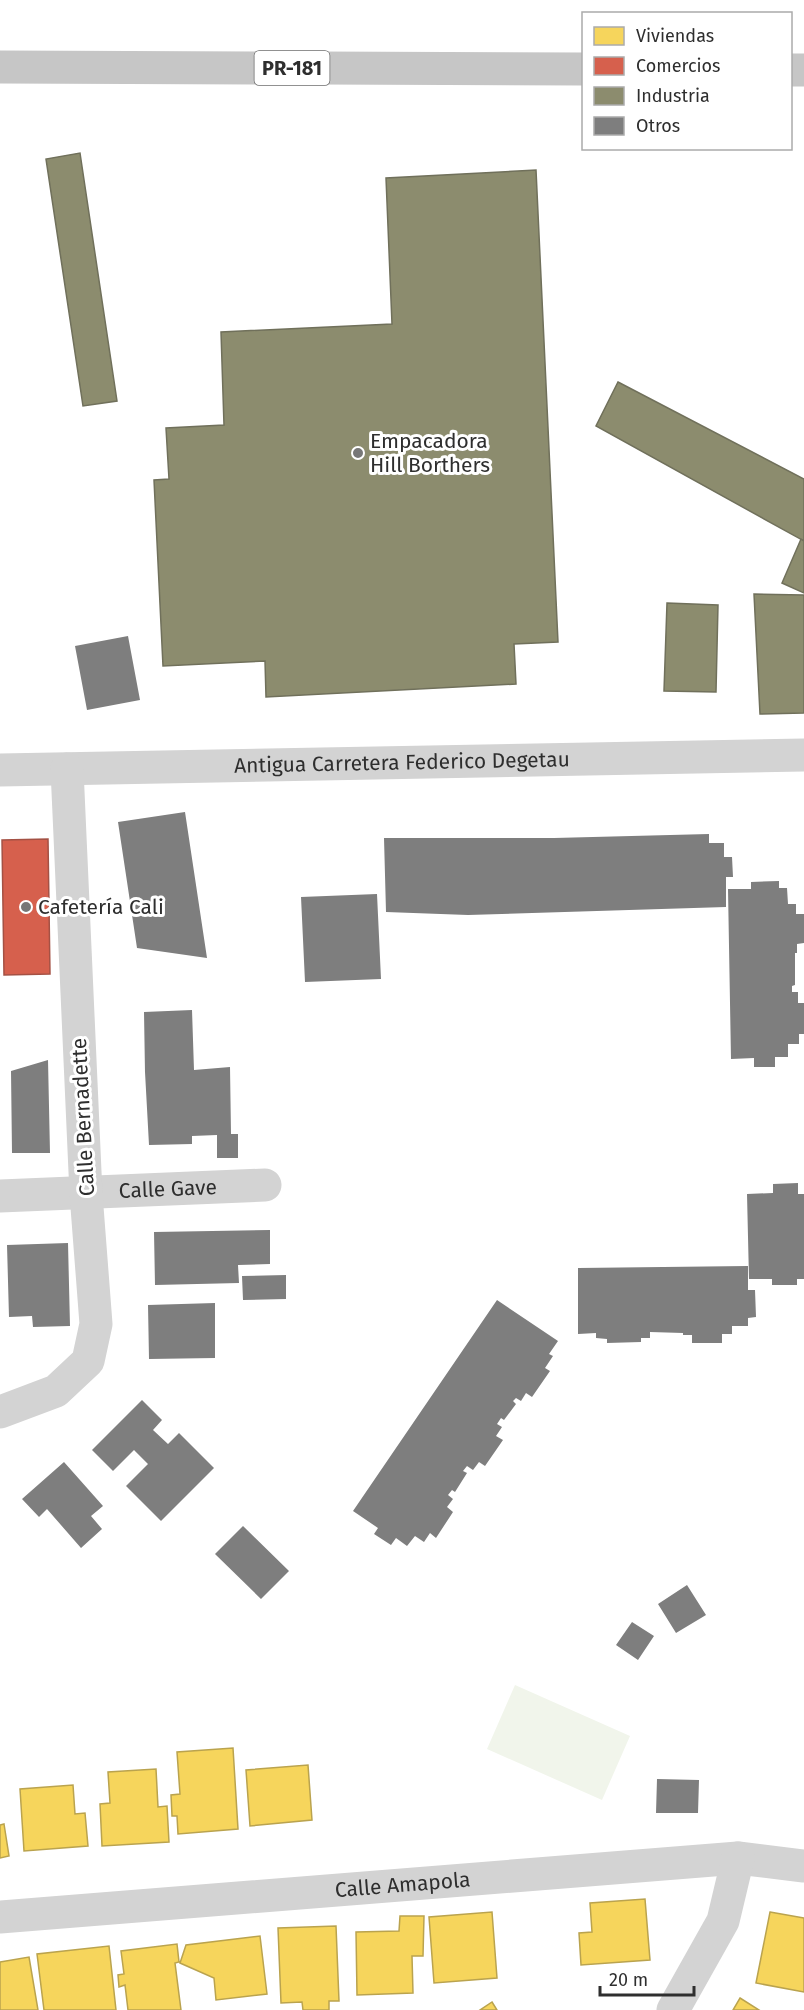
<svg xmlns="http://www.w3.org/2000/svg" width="804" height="2010" font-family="'Fira Sans',sans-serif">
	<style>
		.green { fill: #f1f5eb }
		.homes { fill: #f6d55c; stroke: #baa34e; stroke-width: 1.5 }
		.shops { fill: #d6604d; stroke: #a45144; stroke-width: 1.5 }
		.industry { fill: #8c8c6e; stroke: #70705b; stroke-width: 1.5 }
		.building { fill: #7e7e7e }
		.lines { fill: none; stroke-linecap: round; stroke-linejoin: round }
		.minor { stroke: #d3d3d3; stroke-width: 33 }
		.major { stroke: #c6c6c6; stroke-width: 33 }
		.poi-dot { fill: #777; stroke: #fff; stroke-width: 2 }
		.labels { text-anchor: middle; stroke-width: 6; stroke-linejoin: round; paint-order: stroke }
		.shield { fill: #fff; stroke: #6d6d6d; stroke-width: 1.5 }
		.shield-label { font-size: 20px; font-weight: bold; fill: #2e2e2e }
		.poi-label { font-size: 21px; fill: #2e2e2e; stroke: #fff; text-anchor: start }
		.street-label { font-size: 21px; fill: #2e2e2e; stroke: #fff }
	</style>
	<rect width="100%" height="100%" fill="#fff"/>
	<path class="green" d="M515 1685 630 1736 602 1800 487 1749Z"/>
	<path class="homes" d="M233 1748 238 1829 178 1834 177 1816H172L171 1795 180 1794 177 1752Z
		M308 1765 312 1820 250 1826 246 1770Z
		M156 1769 158 1807 167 1806 169 1842 102 1846 100 1804 110 1803 108 1772Z
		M73 1785 75 1814 85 1813 88 1846 24 1851 20 1789Z
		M4 1824 9 1856 0 1858V1825Z
		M645 1899 650 1960 581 1965 579 1933 592 1932 590 1903Z
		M492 1912 497 1978 434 1983 429 1917Z
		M770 1912 804 1918V1992L756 1983Z
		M400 1916H424L423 1956H412L413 1993 357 1995 356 1932 399 1931Z
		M336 1926 339 2001H329V2010H303L302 2002 281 2003 278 1928Z
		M260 1936 267 1994 216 2000 214 1978 180 1963 186 1945Z
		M177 1944 179 1962 175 1963 181 2010H128L125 1985 119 1987 118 1975 124 1974 121 1951Z
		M109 1946 116 2010H44L37 1954Z
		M29 1957 38 2010H0V1962Z
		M740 1998 759 2010H733Z
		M492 2002 497 2010H480Z"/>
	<path class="shops" d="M48 839 50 974 4 975 2 840Z"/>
	<path class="industry" d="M80 153 117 401 83 406 46 159Z
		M536 170 558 642 514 644 516 684 266 697 265 661 163 666 154 480 169 479 166 428 224 425 221 332 392 324 386 178Z
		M618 382 804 479V541L596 426Z
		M801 539 804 541V593L782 583Z
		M754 594 804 595V713L760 714Z
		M667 603 718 605 716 692 664 691Z"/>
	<path class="building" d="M128 636 140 700 87 710 75 646Z
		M185 812 207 958 137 948 118 822Z
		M709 834V843H724V857H732L733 877H726V907L468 915 386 912 384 838H554Z
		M779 881V888H787L788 904H796V914H804V943L797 944V953H795V985L792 986V992H798V1003H804V1034H799V1044H788V1057H775V1067H754V1058L731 1059 728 889H751V882Z
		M377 894 381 979 305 982 301 897Z
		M192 1010 194 1070 230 1067 231 1134H238V1158H217V1135L192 1136V1144L149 1145 145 1072 144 1012Z
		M48 1060 50 1153H12L11 1071Z
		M798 1183V1194H804V1279H797V1285H772V1279H749L747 1194 773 1193V1184Z
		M270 1230V1264L238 1265 239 1283 155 1285 154 1232Z
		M68 1243 70 1326 33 1327 32 1316 9 1317 7 1245Z
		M748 1266V1290H755L756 1317 748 1318V1326H732V1334H722V1343H692V1335H683V1333L650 1332V1338H641V1342L607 1343V1339L596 1338V1333L578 1334V1268Z
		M286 1275V1299L243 1300 242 1276Z
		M497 1300 558 1341 549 1354 553 1356 545 1368 550 1371 532 1397 526 1393 521 1401 516 1398 513 1401 516 1404 504 1420 501 1418 497 1424 502 1427 496 1436 503 1440 485 1466 479 1462 473 1470 467 1466 463 1471 467 1473 455 1492 452 1490 448 1495 453 1499 447 1507 453 1512 436 1538 430 1533 424 1542 415 1536 407 1546 396 1538 391 1545 374 1534 378 1528 353 1511Z
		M215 1303V1358L149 1359 148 1305Z
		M142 1400 162 1420 153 1430 168 1444 179 1433 214 1468 161 1521 126 1486 148 1464 134 1450 113 1471 92 1450Z
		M64 1462 103 1506 91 1516 102 1529 81 1548 47 1509 39 1517 22 1499Z
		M243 1526 289 1571 261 1599 215 1554Z
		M687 1585 706 1615 676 1633 658 1604Z
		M632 1622 654 1636 638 1660 616 1645Z
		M657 1779 699 1780 698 1813H656Z"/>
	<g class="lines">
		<g class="minor">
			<path id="s1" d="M0 770 804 755"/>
			<path id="s2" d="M0 1196 265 1185"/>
			<path d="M0 1412 56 1391 88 1361 96 1324 86 1194 67 769"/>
			<path id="s3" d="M0 1917 738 1858 804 1866"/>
			<path d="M673 2010 723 1921 738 1858"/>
		</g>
		<path class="major" d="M0 67 584 69
			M790 70H804"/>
	</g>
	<g class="poi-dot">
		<circle cx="358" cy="453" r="6"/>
		<circle cx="26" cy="907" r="6"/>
	</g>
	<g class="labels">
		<rect class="shield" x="254.5" y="51" width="75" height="34" rx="4.5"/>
		<g class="shield-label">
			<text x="292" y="75">PR-181</text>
		</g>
		<g class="poi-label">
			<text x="370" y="448">Empacadora<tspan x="370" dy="24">Hill Borthers</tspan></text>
			<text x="38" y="914">Cafetería Cali</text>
		</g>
		<g class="street-label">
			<text dy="7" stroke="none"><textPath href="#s1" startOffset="402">Antigua Carretera Federico Degetau</textPath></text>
			<text transform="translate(83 1117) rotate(-93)" y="7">Calle Bernadette</text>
			<text dy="7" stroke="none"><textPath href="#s2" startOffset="168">Calle Gave</textPath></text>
			<text dy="7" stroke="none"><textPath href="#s3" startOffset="404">Calle Amapola</textPath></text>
		</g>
	</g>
	<rect x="582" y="12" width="210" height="138" fill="#ffffff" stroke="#ababab" stroke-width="1.5"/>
	<rect x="594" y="27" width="30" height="18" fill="#f6d55c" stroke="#ababab" stroke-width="1.5"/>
	<text x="636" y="42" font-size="18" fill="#2e2e2e">Viviendas</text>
	<rect x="594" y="57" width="30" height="18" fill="#d6604d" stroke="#ababab" stroke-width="1.5"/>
	<text x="636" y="72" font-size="18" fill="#2e2e2e">Comercios</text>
	<rect x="594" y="87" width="30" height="18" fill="#8c8c6e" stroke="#ababab" stroke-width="1.5"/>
	<text x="636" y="102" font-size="18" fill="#2e2e2e">Industria</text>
	<rect x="594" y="117" width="30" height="18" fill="#7e7e7e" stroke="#ababab" stroke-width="1.5"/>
	<text x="636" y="132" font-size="18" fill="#2e2e2e">Otros</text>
	<path d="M600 1986v9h94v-9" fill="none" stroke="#2e2e2e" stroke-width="3"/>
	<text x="609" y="1986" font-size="18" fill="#2e2e2e" stroke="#ffffff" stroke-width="4.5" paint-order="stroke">20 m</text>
</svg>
